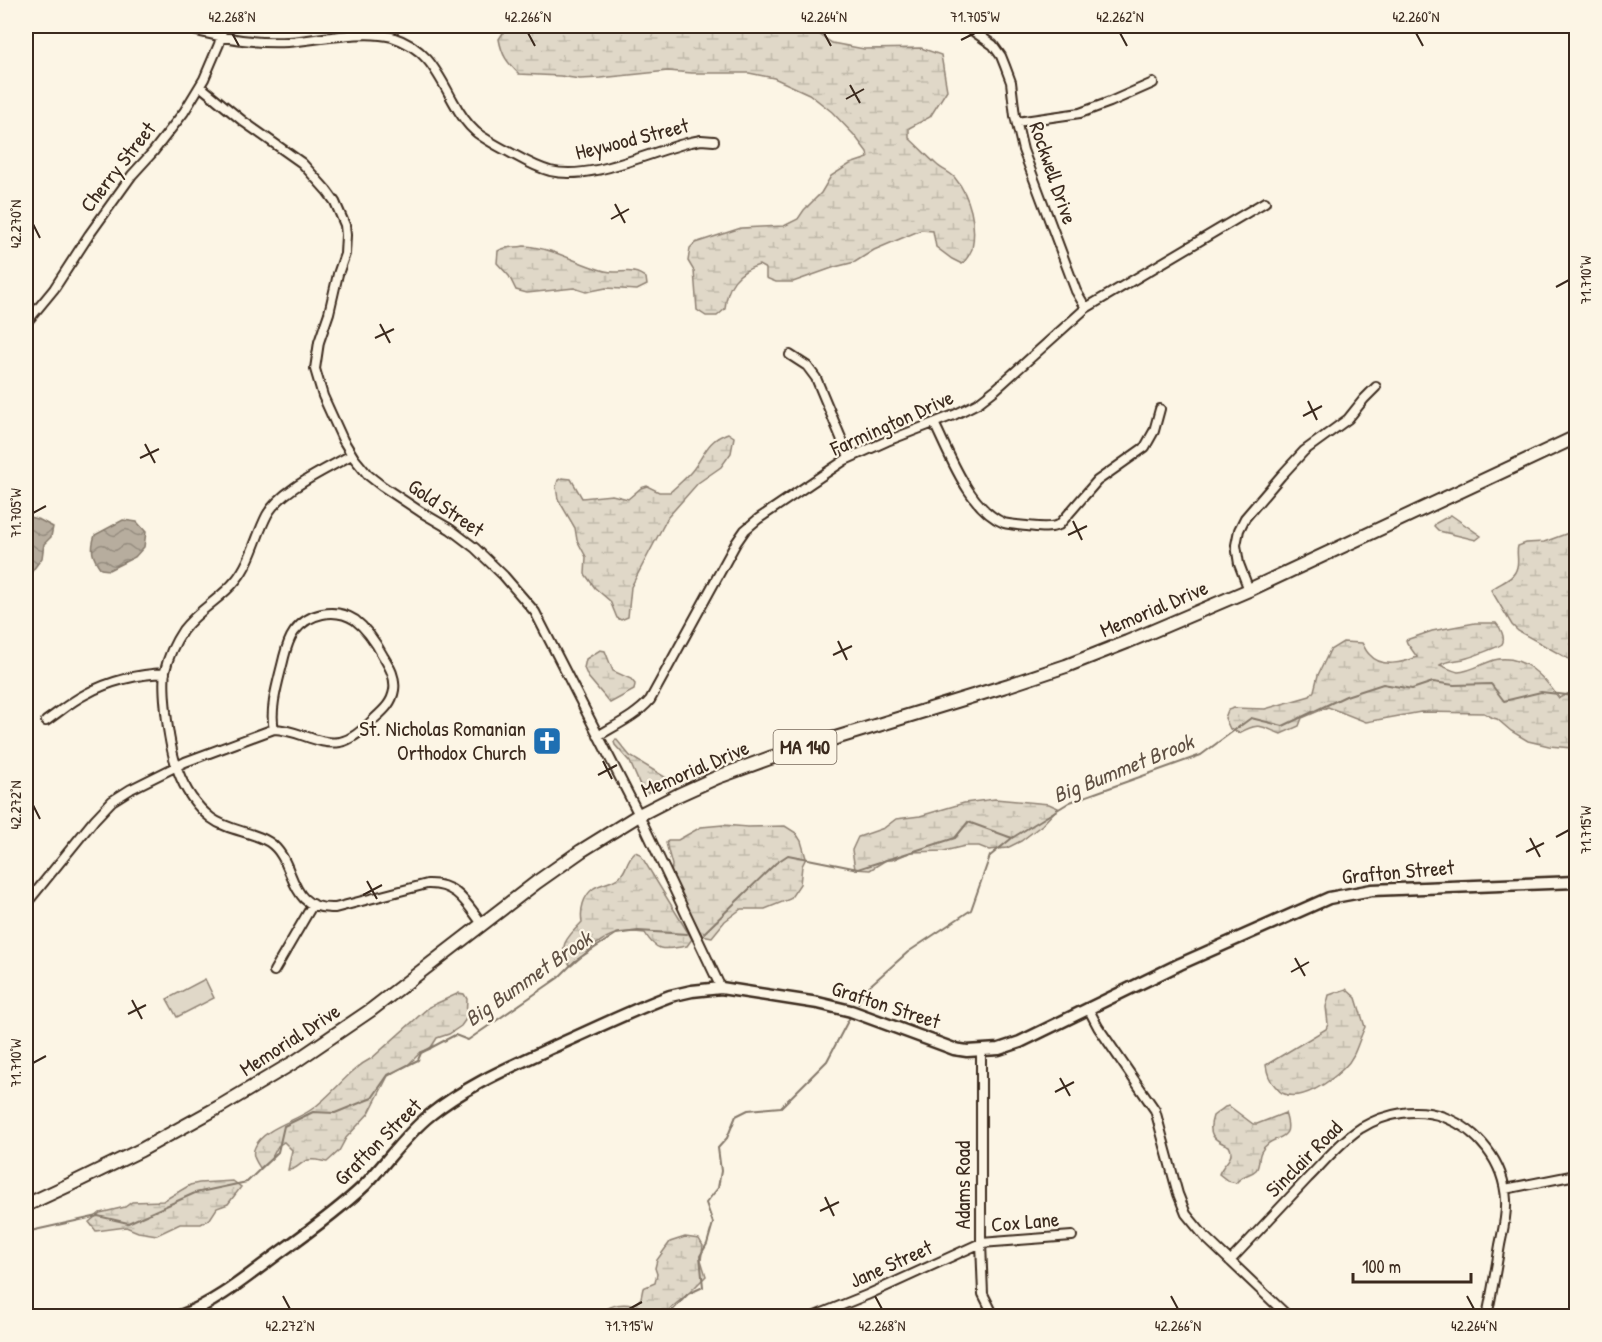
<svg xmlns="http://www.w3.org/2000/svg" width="1602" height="1342" font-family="'Patrick Hand',sans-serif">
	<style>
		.wetland { fill: url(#wetland-marsh); stroke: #8e8173; stroke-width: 1.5 }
		.garden { fill: #e0d8c8; stroke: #8e8173; stroke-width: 1.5 }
		.water { fill: url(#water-waves); stroke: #85796b; stroke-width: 1.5 }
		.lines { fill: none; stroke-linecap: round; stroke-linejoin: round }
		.stream { stroke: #85796b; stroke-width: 2 }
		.street-casing { stroke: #3b2a1e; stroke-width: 12 }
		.secondary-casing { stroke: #3b2a1e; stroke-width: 15 }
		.primary-casing { stroke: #3b2a1e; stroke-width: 16 }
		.street { stroke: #fcf5e5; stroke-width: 8 }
		.secondary { stroke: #fcf5e5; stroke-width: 10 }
		.primary { stroke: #fcf5e5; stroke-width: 12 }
		.ticks { fill: none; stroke: #3b2a1e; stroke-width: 2 }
		.labels { text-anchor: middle; stroke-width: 4.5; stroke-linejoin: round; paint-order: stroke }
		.shield { fill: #fcf5e5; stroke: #75675a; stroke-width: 1.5 }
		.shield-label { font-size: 20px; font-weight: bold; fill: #3b2a1e }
		.street-label { font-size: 21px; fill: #3b2a1e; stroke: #fcf5e5 }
		.poi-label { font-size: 21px; fill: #3b2a1e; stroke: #fcf5e5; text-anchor: end }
		.water-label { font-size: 22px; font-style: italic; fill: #605144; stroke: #fcf5e5 }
		.neatline { fill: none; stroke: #3b2a1e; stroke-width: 2 }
		.ticks-label { font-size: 15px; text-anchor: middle; fill: #3b2a1e }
	</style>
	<defs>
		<pattern id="wetland-marsh" width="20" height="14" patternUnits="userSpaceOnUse" patternTransform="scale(1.5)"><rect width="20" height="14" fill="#e0d8c8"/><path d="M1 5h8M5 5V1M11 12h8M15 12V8" fill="none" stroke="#c1baab"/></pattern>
		<pattern id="water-waves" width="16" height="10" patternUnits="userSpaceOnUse" patternTransform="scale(1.5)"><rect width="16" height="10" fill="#b7ad9e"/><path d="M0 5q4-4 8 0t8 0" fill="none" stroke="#968d80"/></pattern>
	</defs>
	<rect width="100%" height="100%" fill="#fcf5e5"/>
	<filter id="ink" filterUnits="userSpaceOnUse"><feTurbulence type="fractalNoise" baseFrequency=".0167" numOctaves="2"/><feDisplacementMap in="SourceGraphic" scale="12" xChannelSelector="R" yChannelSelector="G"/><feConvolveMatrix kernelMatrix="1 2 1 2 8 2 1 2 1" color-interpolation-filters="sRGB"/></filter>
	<g filter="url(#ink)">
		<path class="wetland" d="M522 26H807L832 43 864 49 921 48 941 55 947 90 930 117 909 128V138C919 147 927 156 936 164 942 170 950 172 955 178 970 196 977 225 972 249 970 254 966 260 962 264L952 259 936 247 933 231 921 230 874 250 855 262 835 267 793 282H776L766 278V269L759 265C737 272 727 285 725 309L717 316H706L697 310 694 271 688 261 690 248 695 243 741 228 784 226 798 219 804 210 821 193 831 176 850 164 868 158 867 152 855 136 832 112 809 94 774 78 749 73H692L668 71 600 78 580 79 560 76 519 74C507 62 502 56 499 39L505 30Z
			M524 246C555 248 577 264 605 271 620 275 632 266 646 278L647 285 637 290 606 288 586 292 574 288 527 293 516 290 509 276 497 263 498 251C506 246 515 248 524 246Z
			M728 433 734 437 731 453 721 467 698 483 668 517 631 587 628 617 621 620 617 618 610 601 595 588 585 574 586 557 577 540 575 528 558 499 556 487 558 480 562 478 571 479 582 498 612 495 628 499 641 488 647 486 659 492H670C677 486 685 479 691 472 705 456 705 441 728 433Z
			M1451 515 1481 536 1476 540 1439 531 1434 526 1436 523Z
			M1571 532 1576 533V639L1571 644 1572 661 1518 631 1512 625 1491 590C1501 582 1514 580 1517 567 1519 560 1516 553 1518 546L1526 543 1544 542Z
			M1475 623H1496C1500 627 1506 638 1502 644 1501 646 1471 657 1467 658 1457 661 1448 660 1440 665 1445 667 1453 671 1458 672 1469 672 1484 663 1494 660 1523 653 1544 677 1559 698L1576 690V752L1572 748 1549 746 1528 741 1511 731 1497 719 1493 718 1484 713 1421 712 1366 722 1328 707 1302 718 1299 726 1281 734C1260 726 1260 722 1239 733L1230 729 1225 718 1228 710 1234 708 1265 709 1310 696 1314 691 1318 675 1330 650 1343 642 1362 643C1364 646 1366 652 1370 655 1381 668 1403 663 1417 657L1407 643 1406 640 1432 631Z
			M600 650 605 651 613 671 631 679 635 684 634 690 610 703 588 677 584 668 586 659Z
			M616 739 630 756 668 779 669 788 654 790 647 793 643 792 630 762 615 745 614 742Z
			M995 799 1049 804 1058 808 1042 825 1021 841 1007 848 989 850 979 846H965L944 851 911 852 892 860H886L870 870 855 869 852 850 858 837 884 828 896 819 920 816 964 803Z
			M723 825 748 827 785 826 796 833 801 841 806 858 802 866 800 884 790 899 765 909H741L725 921 712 937 702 935 671 876 672 865 666 843 668 840H678L701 827Z
			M635 852 640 854 692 939 687 946C666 949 657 954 645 933 636 932 625 931 615 934 599 939 584 955 571 966 555 948 568 936 582 922 580 910 583 896 594 888 602 883 613 883 620 876 628 869 625 861 635 852Z
			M1346 989 1356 998 1365 1027C1358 1041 1356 1057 1344 1068 1331 1081 1301 1103 1282 1093 1279 1091 1277 1088 1275 1086 1269 1080 1267 1073 1266 1065L1326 1029 1328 1024 1326 1007 1329 995Z
			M459 993 464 994 467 999 466 1019 461 1026 449 1034 437 1038 430 1049 421 1052 408 1065 388 1076 369 1113 346 1138 339 1151 327 1162C321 1161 312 1158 306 1161 298 1164 297 1170 288 1170L292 1150 284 1142 278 1146 271 1159 260 1168C256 1161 251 1155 255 1147 263 1128 296 1121 312 1109 334 1094 348 1070 372 1058L429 1007Z
			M1229 1106 1253 1124H1257L1285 1113C1296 1146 1272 1131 1261 1152 1258 1157 1260 1166 1256 1170 1250 1176 1244 1173 1236 1183L1228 1181 1219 1174C1223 1163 1236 1158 1229 1146 1213 1140 1207 1134 1213 1116L1225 1107Z
			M233 1181 241 1187 228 1204 217 1208 210 1219 201 1224H180L157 1235 138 1232 126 1227 96 1231 89 1222 100 1213 125 1207 132 1202 163 1201 190 1185 199 1183Z
			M685 1237 699 1239 703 1246 701 1260 706 1276 688 1294 661 1316H601L603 1311C614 1304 621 1303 634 1305L641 1298 643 1288 655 1283 657 1274 655 1268 657 1260 670 1242Z"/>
		<path class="garden" d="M205 979 214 998 177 1017 167 999Z"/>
		<path class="water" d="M26 516 40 520 53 527 51 537 44 544 42 558 27 578 26 577Z
			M123 520 137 522 146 532 144 547 135 557 109 570 101 569C92 557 90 550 95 535Z"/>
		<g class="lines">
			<path class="stream" d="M704 933 776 863 788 855 858 869 955 838 968 822 1012 838 1070 802 1201 755 1251 718 1283 726 1346 696 1383 684 1412 689 1433 682 1454 685 1491 684 1504 701 1541 692 1576 696
				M858 1003 866 989 908 952 971 910 990 856 1012 838
				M26 1232 98 1216 128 1223 195 1193 247 1182 278 1152 284 1126 313 1112 335 1113 372 1098 388 1075 418 1060 421 1053 455 1035 468 1040 558 978 575 961 616 934 638 931 687 934
				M663 1316 668 1315 688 1294 703 1287 700 1256 707 1244 713 1223 706 1203 718 1188 721 1171 718 1148 727 1138 736 1116 748 1110 781 1107 827 1061 850 1017"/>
			<g class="street-casing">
				<path id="street" d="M180 26C215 37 251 44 288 42 318 40 363 29 392 37 427 48 437 72 453 101 469 131 479 136 509 152 522 159 535 167 550 171 592 181 649 152 691 142L701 140 714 141
					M966 26 993 45 1001 56 1005 66 1011 82 1015 116 1023 150 1076 291 1086 308
					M200 86 244 122 302 163 327 191 335 202 345 225 346 235 345 254 338 274 329 313 319 342 315 369 323 396 343 440 354 458 368 475 382 486 421 512 450 529 475 548 504 576 535 612 639 815 721 988
					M1017 122 1080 113 1110 102 1153 83
					M26 323 54 289 89 235 132 175 153 152 184 112 204 79 219 44 223 26
					M790 355 807 366 816 378 849 457
					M934 423C950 455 969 509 1004 523 1011 525 1020 525 1027 526 1038 527 1049 529 1059 525L1097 481 1145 447 1154 431 1160 409
					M351 455C326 470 281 489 267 515 256 536 251 562 236 580 221 599 199 609 183 630 175 642 168 657 165 671 163 685 165 699 166 712 170 751 178 792 211 818 228 831 252 831 269 842 298 861 285 911 335 908L427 884C457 883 466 903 483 925
					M1249 590 1239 564 1236 545 1239 530 1245 518 1281 476 1304 451 1348 419 1364 399 1376 387
					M46 721C59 712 72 701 86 694 109 681 139 674 165 673
					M598 736C616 725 636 716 650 700L736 543 745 530 758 519 845 460 887 441 954 415 978 403 996 389 1086 308 1265 202
					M26 904 95 819 112 801 131 789 185 762 274 729C296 729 319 746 340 742 354 739 364 728 374 719 384 710 392 703 394 690 396 677 389 666 383 656 376 643 367 629 355 620 335 607 308 613 294 632 289 639 286 649 284 657 279 679 269 708 274 729
					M274 971 313 904
					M1088 1008 1098 1027 1155 1110 1178 1194 1186 1214 1205 1237 1288 1316
					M981 1051V1243L983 1294 994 1316
					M1505 1189 1576 1175
					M1230 1261C1256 1233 1282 1206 1308 1178 1325 1161 1341 1141 1361 1128 1386 1113 1416 1107 1444 1117 1478 1130 1504 1162 1506 1200 1507 1215 1503 1230 1500 1245 1496 1269 1492 1293 1487 1316
					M815 1316 867 1295 981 1243 1072 1236"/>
			</g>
			<g class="secondary-casing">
				<path id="secondary" d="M180 1316C218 1302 250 1274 283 1250 311 1230 340 1209 365 1185 387 1162 405 1135 430 1115 467 1085 511 1067 553 1047 592 1030 630 1011 670 996L692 991 721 988 818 1003 851 1011 938 1043 954 1049 967 1051 999 1049 1020 1042 1180 964 1329 898 1372 890 1576 882"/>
			</g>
			<g class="primary-casing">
				<path id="primary" d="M26 1205 69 1185 141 1150 219 1107 296 1061 371 1010 537 882 581 851 639 815 678 795 718 777 770 758 1009 685 1066 666 1127 642 1249 590 1576 437"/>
			</g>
			<use href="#street" class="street"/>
			<use href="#secondary" class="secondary"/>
			<use href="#primary" class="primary"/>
		</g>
	</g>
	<path class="ticks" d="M232 33 239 46M528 33 535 46M824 33 831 46M1120 33 1127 46M1416 33 1423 46M961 40 975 33M850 85 860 103M846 99 864 89M615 204 625 223M611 219 629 209M33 224 40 238M1556 287 1569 280M380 324 390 343M375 338 394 329M1308 401 1317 420M1303 416 1322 406M145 444 155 463M140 458 159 449M33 513 46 506M1073 521 1082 540M1068 535 1087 526M838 641 847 660M833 655 852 646M603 761 612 779M598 775 617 765M33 805 40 819M1556 837 1569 830M1530 838 1540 857M1526 852 1544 843M367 881 377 899M363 895 382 885M1295 958 1305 976M1291 972 1309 962M132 1000 142 1019M128 1014 146 1005M33 1063 46 1056M1060 1078 1070 1096M1055 1092 1074 1082M825 1197 834 1216M820 1211 839 1202M283 1296 290 1309M875 1296 882 1309M1171 1296 1178 1309M1467 1296 1474 1309M629 1309 642 1302"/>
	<defs>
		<g id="church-square" transform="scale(1.5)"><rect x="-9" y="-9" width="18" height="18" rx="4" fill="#1f6fb2" stroke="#fcf5e5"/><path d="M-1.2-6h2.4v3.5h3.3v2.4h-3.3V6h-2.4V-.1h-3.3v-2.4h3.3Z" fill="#fff"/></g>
	</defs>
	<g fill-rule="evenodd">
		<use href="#church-square" x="547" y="741"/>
	</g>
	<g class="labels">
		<rect class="shield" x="773.5" y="730" width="63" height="34" rx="4.5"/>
		<g class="shield-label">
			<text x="805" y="754">MA 140</text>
		</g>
		<g class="street-label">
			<text transform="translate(632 139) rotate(-14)" y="7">Heywood Street</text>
			<text transform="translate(118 167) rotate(-52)" y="7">Cherry Street</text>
			<text transform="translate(1053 173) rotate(71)" y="7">Rockwell Drive</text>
			<text transform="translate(892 423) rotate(-24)" y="7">Farmington Drive</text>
			<text transform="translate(446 508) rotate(34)" y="7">Gold Street</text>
			<text transform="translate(1154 609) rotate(-23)" y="7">Memorial Drive</text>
			<text transform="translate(695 769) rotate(-23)" y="7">Memorial Drive</text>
			<text transform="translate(1398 872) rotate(-5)" y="7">Grafton Street</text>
			<text transform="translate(886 1005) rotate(18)" y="7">Grafton Street</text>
			<text transform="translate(290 1040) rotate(-33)" y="7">Memorial Drive</text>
			<text transform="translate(378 1142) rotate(-45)" y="7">Grafton Street</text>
			<text transform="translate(1304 1159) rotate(-45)" y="7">Sinclair Road</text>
			<text transform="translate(963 1185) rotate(-90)" y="7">Adams Road</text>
			<text transform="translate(1025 1222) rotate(-5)" y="7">Cox Lane</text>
			<text transform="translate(891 1264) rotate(-24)" y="7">Jane Street</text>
		</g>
		<g class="poi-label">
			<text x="526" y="736">St. Nicholas Romanian<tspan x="526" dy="24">Orthodox Church</tspan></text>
		</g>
		<g class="water-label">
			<text transform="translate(1123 768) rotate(-22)" y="8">Big Bummet Brook</text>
			<text transform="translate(528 978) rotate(-35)" y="8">Big Bummet Brook</text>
		</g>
	</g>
	<rect width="1602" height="1342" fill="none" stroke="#fcf5e5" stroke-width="66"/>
	<path d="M1353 1273v9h118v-9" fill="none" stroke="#3b2a1e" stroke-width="3"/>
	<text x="1362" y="1273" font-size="18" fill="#3b2a1e" stroke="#fcf5e5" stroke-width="4.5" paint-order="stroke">100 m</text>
	<rect x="33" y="33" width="1536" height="1276" class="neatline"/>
	<g class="ticks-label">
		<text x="232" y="22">42.268°N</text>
		<text x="528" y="22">42.266°N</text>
		<text x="824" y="22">42.264°N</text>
		<text x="975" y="22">71.705°W</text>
		<text x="1120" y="22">42.262°N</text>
		<text x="1416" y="22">42.260°N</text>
		<text transform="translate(16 224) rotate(-90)" y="5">42.270°N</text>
		<text transform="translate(1586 280) rotate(-90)" y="5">71.710°W</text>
		<text transform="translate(16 513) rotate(-90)" y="5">71.705°W</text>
		<text transform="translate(16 805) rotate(-90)" y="5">42.272°N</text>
		<text transform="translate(1586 830) rotate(-90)" y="5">71.715°W</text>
		<text transform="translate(16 1063) rotate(-90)" y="5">71.710°W</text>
		<text x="290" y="1331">42.272°N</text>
		<text x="629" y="1331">71.715°W</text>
		<text x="882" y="1331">42.268°N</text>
		<text x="1178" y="1331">42.266°N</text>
		<text x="1474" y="1331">42.264°N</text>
	</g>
</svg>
